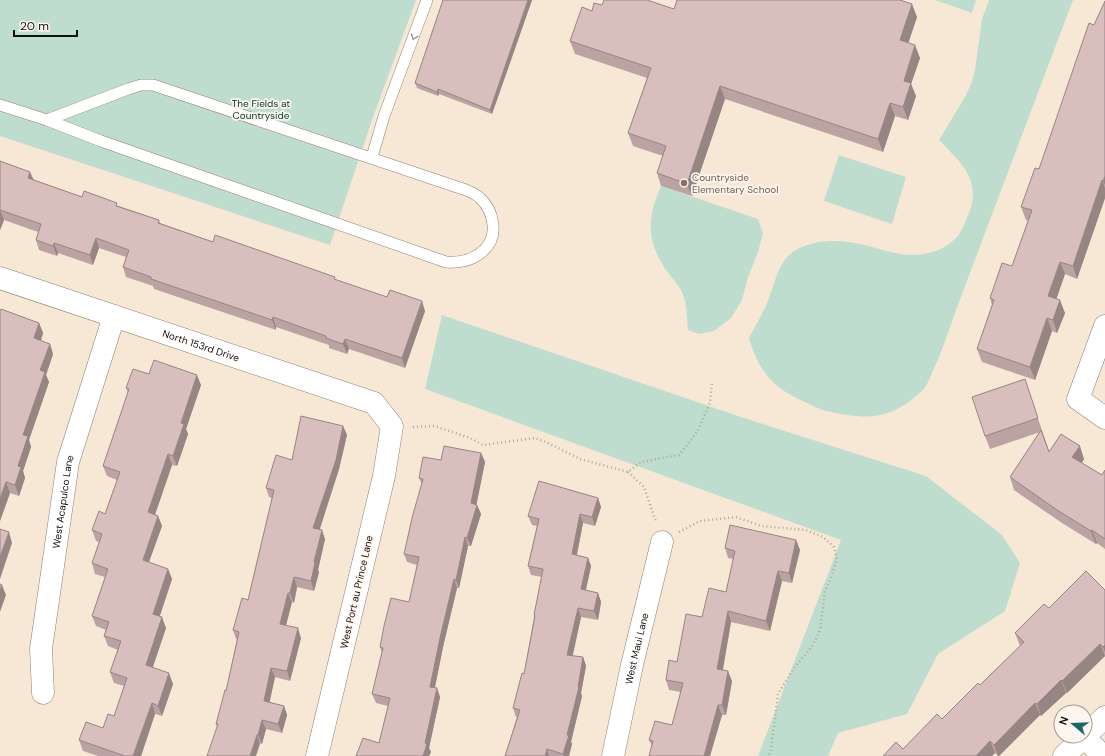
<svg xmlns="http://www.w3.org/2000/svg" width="1105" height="756" font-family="'DM Sans',sans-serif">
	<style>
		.green { fill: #bfddce }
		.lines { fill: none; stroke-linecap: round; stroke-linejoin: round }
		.service-casing { stroke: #8e806f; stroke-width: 12 }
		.minor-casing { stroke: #8e806f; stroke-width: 23 }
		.path { stroke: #b2a797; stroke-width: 2.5; stroke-dasharray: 1 3; stroke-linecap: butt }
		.service { stroke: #fff; stroke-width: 11 }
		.minor { stroke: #fff; stroke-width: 22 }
		.wall { fill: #baa3a2 }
		.shaded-wall { fill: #978584 }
		.building { fill: #d8bebc; stroke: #978584 }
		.oneway { stroke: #a19f9d }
		.education-dot { fill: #8d6e63; stroke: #fdf6ef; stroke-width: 1.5 }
		.labels { text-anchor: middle; stroke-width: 3.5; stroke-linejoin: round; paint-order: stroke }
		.park-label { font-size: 10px; fill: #003925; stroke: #fdf6ef }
		.education-label { font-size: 10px; fill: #785e54; stroke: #fdf6ef; text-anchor: start }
		.street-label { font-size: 10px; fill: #15100a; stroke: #fdf6ef }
	</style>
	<rect width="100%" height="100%" fill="#f7e8d5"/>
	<path class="green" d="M0 0H416L372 120 330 245 0 136Z
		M935 0H976L972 13Z
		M989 0H1073C1035 101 997 201 959 302 950 326 943 350 932 373 929 379 927 386 923 390 890 421 868 420 826 411 819 409 812 405 805 402 773 388 759 372 749 338 755 326 762 315 767 303 776 283 777 258 800 248 819 239 840 240 860 244 872 246 883 251 895 253 916 258 941 254 957 237 962 231 966 220 969 213 982 179 960 162 939 140L965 97 972 82 975 70 982 19Z
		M839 155 906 177 892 224 824 201Z
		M661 186 758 219 763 234 758 252 748 277 742 300 731 318 714 331 699 334 688 330C687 317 687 302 681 290 677 283 671 277 666 270 646 241 647 218 661 186Z
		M442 315 744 418 926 476 1002 535 1020 563 1005 611 938 654 907 714 838 733 828 756H758L841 540 425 389Z"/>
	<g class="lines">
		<g class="service-casing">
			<path id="service" d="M0 105 47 120 101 141 446 262C460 263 474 260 484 250 499 236 494 211 480 198 476 194 471 192 466 190L153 85H141L128 89 47 120
				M372 157 384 116 427 0"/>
		</g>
		<g class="minor-casing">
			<g id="minor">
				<path id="s1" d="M0 278 374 403 392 426 384 476 317 756"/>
				<path d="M1105 326 1078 399 1105 418"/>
				<path id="s2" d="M43 693 41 649 68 462 114 316"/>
				<path d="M1085 736 1105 717"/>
				<path d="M1084 737 1103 756"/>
				<path id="s3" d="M613 756 632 665 662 542"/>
				<path d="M1064 756 1085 736"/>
			</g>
		</g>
		<path class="path" d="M413 427 434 426 470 438 483 445 535 438 546 442 580 459 628 472 641 462 679 455 697 432 710 403 712 383
			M628 472 644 487 656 522
			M679 532 700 521 736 517 761 526 806 530 823 537 834 547 837 559 831 578 825 591 820 630 813 645 794 668 778 694 771 750 768 756"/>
		<use href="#service" class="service"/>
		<use href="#minor" class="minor"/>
	</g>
	<path class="wall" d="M443 0H532L492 114 439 94 438 96 417 88 415 83Z
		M1105 1V198L1077 279 1065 274 1056 299 1065 313 1057 333 1052 331 1035 380 982 362 977 349 992 305 990 298 1012 266 1028 221 1026 220 1021 207 1039 169 1094 25Z
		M602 5 674 9 917 17 908 43 920 58 911 84 916 96 908 120 895 116 883 152 725 99 692 196 661 186 657 173 663 156 633 146 628 133 647 78 575 54 570 41 592 11Z
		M0 161 30 172 34 180 82 197 119 206 159 220 160 223 213 242 336 280 425 311 405 368 349 349 347 354 329 348V345L276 327V330L154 289 153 286 126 277 123 267 126 257 99 248 93 265 58 253 57 256 39 250 36 240 38 232 4 220 0 230Z
		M0 311 39 323 43 333 41 341 50 344 53 354 46 375 49 382 29 440 31 447 23 471 25 478 19 496 10 493 0 521Z
		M149 374 201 385 186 429 188 434 177 466 172 465 155 515 158 516 162 526 149 562 168 569 172 579 159 616 166 628 153 667 173 684 162 716 155 714 141 756H98L83 751 79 740 103 728 114 716 124 686 114 683 110 672 118 650 108 646 104 636 106 630 96 626 92 616 105 577 95 574 92 563 99 542 96 541 92 530 105 514 117 480 107 476 103 466 128 393 126 388Z
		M1029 392 1049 451 1084 459 1082 463 1102 475 1105 470V549L1097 543 1096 544 1062 523 1014 490 1010 477 1040 432 990 449 985 436Z
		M343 426 347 435 339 469 319 530 325 539 318 570 319 572 314 591 297 587 294 603 292 602 286 625 301 638 290 681 275 677 269 702 284 706 287 715 282 733 266 729 262 744 217 727 216 724 226 691 237 639H236L233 630 248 600 272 498 269 497 266 488 292 460Z
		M481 453 485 462 476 505H477L481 514 471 546H468L459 588H457L443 647 435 688H437L440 697 429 748 431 752 429 756H356L379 743 388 706 376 703 372 694 382 653 380 647 409 602 417 565 407 562 404 554 422 484 419 478 441 460Z
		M598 498 601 507 595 526 583 523 577 555 588 558 591 566 586 590 598 593 601 602 598 620 581 617 572 656 583 657 586 666 581 693 582 696 571 742 572 744 569 756H505L517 717H516L513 708 524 674 534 617V615L542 577 531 575 528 566 537 526 532 525 528 516Z
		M796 540 800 550 792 583 782 581 770 631 731 622 723 670 732 681 726 715H722L710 756H649L652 746 649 740 672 725 681 692 669 690 666 680 677 662 702 617 726 592 733 559 728 558 725 548Z
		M1105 590V656L1067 693H1066L1041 716 1040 715 999 756H998L995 753 992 756H883L903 749 942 719 980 685 1020 646 1015 633 1049 608Z"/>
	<path class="shaded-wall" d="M528 0H532L492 114 490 110Z
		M912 4 917 17 905 53 900 40Z
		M915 45 920 58 911 84 916 96 908 120 903 107 904 81Z
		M720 86 725 99 692 196 687 184Z
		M438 89 439 94 438 96 437 92Z
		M890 103 895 116 883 152 878 139Z
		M30 172 34 182 28 178Z
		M1105 176V185L1103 181Z
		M1102 180 1105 188V198L1077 279 1073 266Z
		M0 210 4 220 0 230Z
		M96 238 99 248 93 265 90 255Z
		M54 243 58 253 57 256 53 246Z
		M1060 262 1065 274 1053 309 1048 296Z
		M1060 300 1065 313 1057 333 1053 320Z
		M422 301 425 311 405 368 402 358Z
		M273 317 276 327V330L272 320Z
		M1047 318 1052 331 1035 380 1030 367Z
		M39 323 43 333 38 349 34 338Z
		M345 339 349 349 347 354 343 344Z
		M50 344 53 354 46 375 49 382 29 440 31 447 23 471 25 478 19 496 15 485 18 466 23 435 40 370Z
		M197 375 201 385 186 429 188 434 177 466 173 456 181 423Z
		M343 426 347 435 339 469 317 538 313 528Z
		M1080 446 1084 459 1077 470 1072 457Z
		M481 453 485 462 475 512 471 503Z
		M168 454 172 465 152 523 148 512Z
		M6 482 10 493 0 521V499Z
		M598 498 601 507 595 526 592 517Z
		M477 505 481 514 471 546 467 538Z
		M580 514 583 523 575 563 572 554Z
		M158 516 162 526 146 570 143 560Z
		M322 530 325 539 318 570 319 572 314 591 311 581 314 562Z
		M1092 530 1097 543 1096 544 1091 531Z
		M9 532 12 543 0 579V557Z
		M465 537 468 546 459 588 456 580Z
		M796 540 800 550 792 583 789 573Z
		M588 558 591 566 584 598 581 589Z
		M168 569 172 579 157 625 153 614Z
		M778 571 782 581 770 631 766 621Z
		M294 577 297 587 294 603 290 593Z
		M454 579 457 588 443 647 433 696 430 687 440 638Z
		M2 585 6 595 0 612V590Z
		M288 593 292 602 284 633 280 624Z
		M598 593 601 602 598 620 594 611Z
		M578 608 581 617 571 664 567 655Z
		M728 611 731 622 721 679 717 669Z
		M162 617 166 628 150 675 146 665Z
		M298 628 301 638 290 681 287 671Z
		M1100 644 1105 656 1067 693 1062 681Z
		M1105 645V652L1103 647Z
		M583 657 586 666 581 693 582 696 571 742 572 744 569 756H564L563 754 578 687Z
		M271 668 275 677 268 710 264 701Z
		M728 671 732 681 726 715 722 705Z
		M169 673 173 684 162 716 158 706Z
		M1061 680 1066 693 1041 716 1037 704Z
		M437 688 440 697 429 748 431 752 429 756H423L425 743Z
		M152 703 155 714 141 756H133Z
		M1035 703 1040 715 999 756H998L994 745Z
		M718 705 722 715 710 756H704Z
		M284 706 287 715 282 733 278 724Z
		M262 720 266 729 262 744 258 735Z
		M257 735 260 744 256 756H250Z
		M990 741 995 753 992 756H976Z
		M547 749 549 756H545Z"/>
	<path class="building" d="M443 0H528L490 110 438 89 437 92 415 83Z
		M604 0H647L674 9 677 0H900L912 4 900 40 915 45 904 81 911 83 903 107 890 103 878 139 720 86 687 184 657 173 666 146 628 133 651 68 570 41 582 7 592 11 594 3 602 5Z
		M1105 1V176L1103 181 1102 180 1073 266 1060 262 1048 296 1060 300 1053 320 1047 318 1030 367 977 349 994 300 990 298 1002 263 1012 266 1032 210 1021 207 1035 168 1039 169 1089 23 1094 25Z
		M0 161 30 172 28 178 82 197 84 191 117 203 116 206 159 220 158 223 213 242 215 235 335 277 334 279 387 297 390 290 422 301 402 358 345 339 343 344 326 338V336L273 317 272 320 151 279V277L123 267 129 250 96 238 90 255 54 243 53 246 36 240 41 224 0 210Z
		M1 309 39 323 34 338 50 344 40 370 45 372 23 435 28 436 18 466 21 467 15 485 6 482 0 499V311Z
		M154 360 197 375 181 423 184 424 173 456 168 454 148 512 158 516 143 560 168 569 153 614 162 617 146 665 169 673 158 706 152 703 133 756H125L79 740 86 722 103 728 108 714 114 716 127 678 110 672 121 641 104 636 109 622 92 616 108 569 92 563 102 534 92 530 99 511 105 514 120 472 103 466 129 389 126 388 133 369 149 374Z
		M1025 379 1038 418 985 436 972 397Z
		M301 416 343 426 336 460 313 528 322 530 314 562 315 563 311 581 294 577 290 593H288L280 624 298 628 287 671 271 668 264 701 284 706 278 724 262 720 258 735H257L250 756H207L218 724H216L225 690 226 691 239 632 233 630 242 598 248 600 274 490 266 488 276 455 292 460Z
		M1041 430 1049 452 1061 434 1080 446 1072 457 1102 475 1105 470V539L1092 530 1091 531 1057 510 1010 477Z
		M444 446 481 453 471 503 477 505 467 538 465 537 456 580 454 579 440 638 430 687 437 688 425 743 427 744 423 756H356L363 738 379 743 390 698 372 694 383 648 380 647 384 626 391 598 409 602 419 557 404 554 412 518 423 479 419 478 423 457 441 460Z
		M539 481 598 498 592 517 580 514 572 554 588 558 581 589 598 593 594 611 578 608 567 655 583 657 578 687H579L567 735H569L563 754 547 749 545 756H505L520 710 513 708 522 673 524 674 535 616 534 615 543 569 528 566 539 519 528 516Z
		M730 525 796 540 789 573 778 571 766 621 728 611 717 669 728 671 722 705H718L704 756H649L653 741 649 740 655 721 672 725 683 683 666 680 669 660 677 662 686 614 702 617 709 588 726 592 735 551 725 548Z
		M0 529 9 532 0 557Z
		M1086 571 1105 590V645L1103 647 1100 644 1062 681 1061 680 1037 704 1035 703 994 745 990 741 976 756H883L896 742 903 749 937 714 942 719 978 683 980 685 1024 642 1015 633 1044 604 1049 608Z
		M0 584 2 585 0 590Z"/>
	<defs><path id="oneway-chevron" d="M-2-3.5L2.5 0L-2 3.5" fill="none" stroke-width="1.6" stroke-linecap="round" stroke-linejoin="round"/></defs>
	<use class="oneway" href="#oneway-chevron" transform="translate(414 37) rotate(110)"/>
	<circle class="education-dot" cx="684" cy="183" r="4"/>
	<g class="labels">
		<g class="park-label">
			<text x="261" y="107">The Fields at<tspan x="261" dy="12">Countryside</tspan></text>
		</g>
		<g class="education-label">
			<text x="692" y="181">Countryside<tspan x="692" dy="12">Elementary School</tspan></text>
		</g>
		<g class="street-label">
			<text dy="4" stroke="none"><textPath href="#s1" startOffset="212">North 153rd Drive</textPath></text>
			<text dy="4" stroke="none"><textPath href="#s2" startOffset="193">West Acapulco Lane</textPath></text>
			<text transform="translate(356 592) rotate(-77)" y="4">West Port au Prince Lane</text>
			<text dy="4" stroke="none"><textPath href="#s3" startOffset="110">West Maui Lane</textPath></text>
		</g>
	</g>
	<g transform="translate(1073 724) rotate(289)"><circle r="19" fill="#fdf6ef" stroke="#a09a93"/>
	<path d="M0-3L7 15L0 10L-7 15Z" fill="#1c6866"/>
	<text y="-6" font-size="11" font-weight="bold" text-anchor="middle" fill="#15100a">N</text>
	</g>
	<path d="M14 30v6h63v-6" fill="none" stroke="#15100a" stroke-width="2"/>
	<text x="20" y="30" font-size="12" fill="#15100a" stroke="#fdf6ef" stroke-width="3" paint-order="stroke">20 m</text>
</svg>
